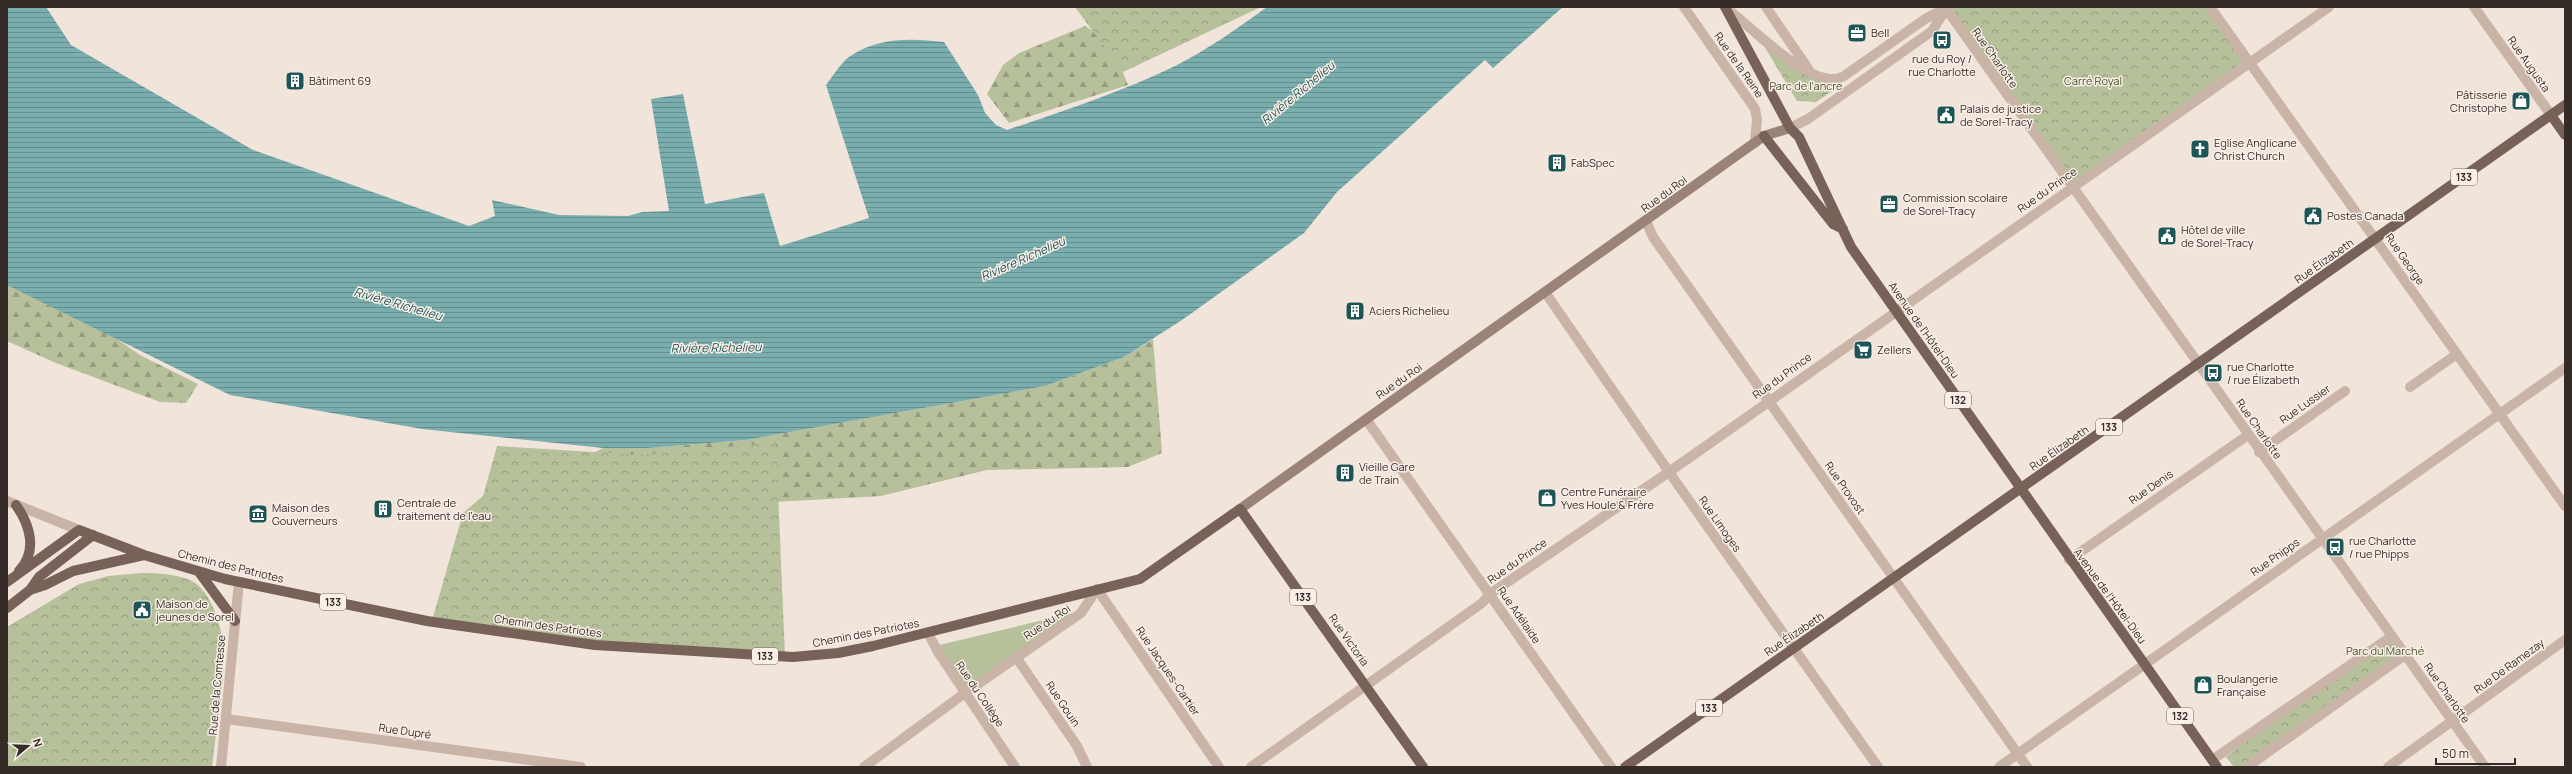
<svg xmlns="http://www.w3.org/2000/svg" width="2572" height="774" font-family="Manrope,sans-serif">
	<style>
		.grass { fill: #b6c09b }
		.forest { fill: url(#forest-firs) }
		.park { fill: url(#park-crowns) }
		.water { fill: url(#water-rules) }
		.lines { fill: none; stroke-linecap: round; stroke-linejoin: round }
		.minor { stroke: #c9b4a7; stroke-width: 10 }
		.tertiary { stroke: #c9b4a7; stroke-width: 10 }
		.secondary { stroke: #9c8378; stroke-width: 10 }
		.primary { stroke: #776159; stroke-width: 10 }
		.labels { text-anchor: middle; stroke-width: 3; stroke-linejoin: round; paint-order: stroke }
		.shield { fill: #f9efe7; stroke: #706661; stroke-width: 1 }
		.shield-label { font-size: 10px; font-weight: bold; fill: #352b27 }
		.poi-label { font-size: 11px; fill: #352b27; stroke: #f9efe7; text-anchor: start }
		.street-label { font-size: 11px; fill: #352b27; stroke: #f9efe7 }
		.park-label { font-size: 11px; fill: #47532c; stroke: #f9efe7 }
		.water-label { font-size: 12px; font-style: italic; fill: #1e5556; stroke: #f9efe7 }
	</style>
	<defs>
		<pattern id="forest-firs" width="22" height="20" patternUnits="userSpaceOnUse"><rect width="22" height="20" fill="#b6c09b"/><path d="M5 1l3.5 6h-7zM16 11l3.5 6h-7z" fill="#959c7e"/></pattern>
		<pattern id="park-crowns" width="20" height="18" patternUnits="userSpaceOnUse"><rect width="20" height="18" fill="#b6c09b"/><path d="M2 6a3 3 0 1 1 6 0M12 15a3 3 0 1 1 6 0" fill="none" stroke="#959c7e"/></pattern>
		<pattern id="water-rules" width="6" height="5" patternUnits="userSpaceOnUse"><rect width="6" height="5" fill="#7aadad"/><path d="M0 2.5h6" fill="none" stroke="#658d8d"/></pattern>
	</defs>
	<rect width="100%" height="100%" fill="#f1e5db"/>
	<path class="grass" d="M1077 612 965 690 935 646Z"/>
	<path class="forest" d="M1085 26C1108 39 1119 61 1128 85L1009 123 987 94 1003 65 1019 53Z
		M7 283 86 318 140 355 198 384 186 403 160 402 56 363 7 341Z
		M1153 339 1162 453 1128 467 987 470 881 496 654 509 518 492 603 448H647L746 440 1045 386 1124 357Z"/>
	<path class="park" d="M1075 7H1261L1123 72Z
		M1949 7H2208L2248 63 2074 186Z
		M1754 29 1823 80 1838 87 1816 102 1797 101Z
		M776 442 785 656 595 645 433 617 463 513 483 496 497 446 642 455Z
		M142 573C158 573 175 574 190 580 213 590 225 636 224 658 223 694 216 731 212 767H7V627L79 584 108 576Z
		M2391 631 2406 651 2241 767H2234L2226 757Z"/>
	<path class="water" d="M7 7H46L71 45 253 150 469 226 495 216 492 200 559 215 628 216 642 212 669 211 651 99 683 94 705 204 764 193 780 246 869 218 826 85C833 76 840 64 849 57 877 37 911 38 944 42L978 95 985 113 996 125 1007 130C1064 111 1121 92 1175 66 1207 50 1238 28 1267 7H1563L1493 68 1485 60 1337 192 1304 233 1182 320 1124 357 1045 386 746 440 647 448H603L422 429 230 395 7 285Z"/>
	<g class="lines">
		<path class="minor" d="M1684 7 1755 109 1757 119 1755 143
			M1725 7C1750 25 1814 94 1844 76L1925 19 1948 7
			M1766 7 1809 70
			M1945 7 2485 767
			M2210 7 2565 506
			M2474 7 2551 115
			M1790 128 1808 119 1932 31 1946 9
			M1646 221 1653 237 2027 767
			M1545 292 1676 482 1878 767
			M2410 387 2457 354
			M1366 419 1611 767
			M2259 452 2345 391
			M2069 560 2248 435
			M928 633 938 652 1015 767
			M1016 657 1077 746 1087 767
			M226 719 581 767
			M2212 760 2392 636
			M864 767 965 693 1081 613 1097 589 1219 767
			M1251 767 1482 603 1490 594 1669 472 2329 7
			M1999 767 2565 368
			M2247 767 2405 655
			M2388 767 2565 640"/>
		<path class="tertiary" d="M7 501 79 530
			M221 767 239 582"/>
		<path class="secondary" d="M1240 509 1764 136 1790 128"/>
		<path class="primary" d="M1725 7 1790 128 1799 137 1851 247 2217 767
			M2551 115 2565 135
			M1764 136 1833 224 1843 229
			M16 505C30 525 38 551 19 571
			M199 572 235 621
			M7 582 79 530 144 555 225 579 427 621 595 645 793 657 838 653 873 646 1140 579 1240 509 1423 767
			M30 590 45 585 73 571 144 555
			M7 608 30 590 39 577 93 535
			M1625 767 2565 105"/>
	</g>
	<defs>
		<g id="office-square" transform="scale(1)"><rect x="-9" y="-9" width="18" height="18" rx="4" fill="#1e5556" stroke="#f9efe7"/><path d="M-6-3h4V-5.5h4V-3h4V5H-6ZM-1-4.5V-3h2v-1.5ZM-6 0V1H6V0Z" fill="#fff"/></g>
		<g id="bus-square" transform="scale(1)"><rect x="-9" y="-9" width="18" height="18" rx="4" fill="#1e5556" stroke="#f9efe7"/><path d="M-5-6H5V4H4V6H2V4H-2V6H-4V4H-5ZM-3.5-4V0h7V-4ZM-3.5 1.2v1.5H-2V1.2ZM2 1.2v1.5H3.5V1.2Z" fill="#fff"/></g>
		<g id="building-square" transform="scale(1)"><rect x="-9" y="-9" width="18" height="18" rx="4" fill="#1e5556" stroke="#f9efe7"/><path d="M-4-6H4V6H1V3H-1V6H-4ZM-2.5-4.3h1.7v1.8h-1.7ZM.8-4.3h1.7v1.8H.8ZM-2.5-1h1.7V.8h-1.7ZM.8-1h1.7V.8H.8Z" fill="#fff"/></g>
		<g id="shop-square" transform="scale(1)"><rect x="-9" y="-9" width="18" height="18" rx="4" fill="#1e5556" stroke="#f9efe7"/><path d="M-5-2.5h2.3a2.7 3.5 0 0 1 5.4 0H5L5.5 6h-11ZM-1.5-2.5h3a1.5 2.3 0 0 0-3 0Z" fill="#fff"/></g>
		<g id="civic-square" transform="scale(1)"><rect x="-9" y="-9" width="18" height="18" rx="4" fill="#1e5556" stroke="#f9efe7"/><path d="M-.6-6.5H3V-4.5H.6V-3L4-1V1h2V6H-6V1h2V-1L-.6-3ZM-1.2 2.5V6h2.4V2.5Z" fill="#fff"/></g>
		<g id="church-square" transform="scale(1)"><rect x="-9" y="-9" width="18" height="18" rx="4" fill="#1e5556" stroke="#f9efe7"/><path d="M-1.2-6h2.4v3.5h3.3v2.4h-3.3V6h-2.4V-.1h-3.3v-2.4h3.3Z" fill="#fff"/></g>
		<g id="supermarket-square" transform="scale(1)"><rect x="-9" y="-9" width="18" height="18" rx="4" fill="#1e5556" stroke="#f9efe7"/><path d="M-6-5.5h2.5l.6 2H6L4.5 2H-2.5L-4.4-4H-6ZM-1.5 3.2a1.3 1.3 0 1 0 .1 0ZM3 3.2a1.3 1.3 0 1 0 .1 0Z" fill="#fff"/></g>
		<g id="museum-square" transform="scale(1)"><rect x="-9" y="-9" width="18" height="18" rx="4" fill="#1e5556" stroke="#f9efe7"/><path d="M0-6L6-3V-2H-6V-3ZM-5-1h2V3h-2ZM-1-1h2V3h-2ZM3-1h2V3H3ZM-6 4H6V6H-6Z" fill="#fff"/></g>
	</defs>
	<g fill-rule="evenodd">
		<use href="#office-square" x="1857" y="33"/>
		<use href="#bus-square" x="1942" y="40"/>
		<use href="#building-square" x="295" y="81"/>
		<use href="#shop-square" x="2521" y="101"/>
		<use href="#civic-square" x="1946" y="115"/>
		<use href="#church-square" x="2200" y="149"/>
		<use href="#building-square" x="1557" y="163"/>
		<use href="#office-square" x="1889" y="204"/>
		<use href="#civic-square" x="2313" y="216"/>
		<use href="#civic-square" x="2167" y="236"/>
		<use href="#building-square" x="1355" y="311"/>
		<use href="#supermarket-square" x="1863" y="350"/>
		<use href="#bus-square" x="2213" y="373"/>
		<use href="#building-square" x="1345" y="473"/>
		<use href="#shop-square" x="1547" y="498"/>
		<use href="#building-square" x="383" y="509"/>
		<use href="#museum-square" x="258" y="514"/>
		<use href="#bus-square" x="2335" y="547"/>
		<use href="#civic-square" x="142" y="610"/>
		<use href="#shop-square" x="2203" y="685"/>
	</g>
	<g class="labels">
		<g class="shield">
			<rect x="2451" y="169" width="26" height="16" rx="3"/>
			<rect x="1945" y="392" width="26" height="16" rx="3"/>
			<rect x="2096" y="419" width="26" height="16" rx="3"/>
			<rect x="1290" y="589" width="26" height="16" rx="3"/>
			<rect x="320" y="594" width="26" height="16" rx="3"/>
			<rect x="752" y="648" width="26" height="16" rx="3"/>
			<rect x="1696" y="700" width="26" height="16" rx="3"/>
			<rect x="2167" y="708" width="26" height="16" rx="3"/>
		</g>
		<g class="shield-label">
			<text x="2464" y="181">133</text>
			<text x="1958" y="404">132</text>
			<text x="2109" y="431">133</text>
			<text x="1303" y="601">133</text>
			<text x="333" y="606">133</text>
			<text x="765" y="660">133</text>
			<text x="1709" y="712">133</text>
			<text x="2180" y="720">132</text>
		</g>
		<g class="poi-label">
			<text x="1871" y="37">Bell</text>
			<text x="1942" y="63" text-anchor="middle">rue du Roy /<tspan x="1942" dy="13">rue Charlotte</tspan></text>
			<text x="309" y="85">Bâtiment 69</text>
			<text x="2507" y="99" text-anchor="end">Pâtisserie<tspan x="2507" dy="13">Christophe</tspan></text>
			<text x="1960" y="113">Palais de justice<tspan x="1960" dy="13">de Sorel-Tracy</tspan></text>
			<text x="2214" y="147">Eglise Anglicane<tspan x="2214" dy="13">Christ Church</tspan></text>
			<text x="1571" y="167">FabSpec</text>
			<text x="1903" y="202">Commission scolaire<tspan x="1903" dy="13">de Sorel-Tracy</tspan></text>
			<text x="2327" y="220">Postes Canada</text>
			<text x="2181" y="234">Hôtel de ville<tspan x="2181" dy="13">de Sorel-Tracy</tspan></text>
			<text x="1369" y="315">Aciers Richelieu</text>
			<text x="1877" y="354">Zellers</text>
			<text x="2227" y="371">rue Charlotte<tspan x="2227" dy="13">/ rue Élizabeth</tspan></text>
			<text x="1359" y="471">Vieille Gare<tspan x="1359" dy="13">de Train</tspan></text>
			<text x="1561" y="496">Centre Funéraire<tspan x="1561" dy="13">Yves Houle &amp; Frère</tspan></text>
			<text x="397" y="507">Centrale de<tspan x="397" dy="13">traitement de l'eau</tspan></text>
			<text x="272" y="512">Maison des<tspan x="272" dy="13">Gouverneurs</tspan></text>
			<text x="2349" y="545">rue Charlotte<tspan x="2349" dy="13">/ rue Phipps</tspan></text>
			<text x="156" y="608">Maison de<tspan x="156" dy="13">jeunes de Sorel</tspan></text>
			<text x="2217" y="683">Boulangerie<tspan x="2217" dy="13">Française</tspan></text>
		</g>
		<g class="street-label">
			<text transform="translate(1995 58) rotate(55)" y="4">Rue Charlotte</text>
			<text transform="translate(2529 64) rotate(55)" y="4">Rue Augusta</text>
			<text transform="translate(1739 65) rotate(55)" y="4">Rue de la Reine</text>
			<text transform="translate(2047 190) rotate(-35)" y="4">Rue du Prince</text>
			<text transform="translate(1664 194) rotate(-36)" y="4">Rue du Roi</text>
			<text transform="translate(2405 259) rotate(55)" y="4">Rue George</text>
			<text transform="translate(2324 261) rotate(-35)" y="4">Rue Élizabeth</text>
			<text transform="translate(1924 330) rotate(55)" y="4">Avenue de l'Hôtel-Dieu</text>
			<text transform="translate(1782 376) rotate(-36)" y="4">Rue du Prince</text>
			<text transform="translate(1399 381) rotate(-35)" y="4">Rue du Roi</text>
			<text transform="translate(2305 404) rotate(-35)" y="4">Rue Lussier</text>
			<text transform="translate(2259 429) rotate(55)" y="4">Rue Charlotte</text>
			<text transform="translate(2059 448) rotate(-35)" y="4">Rue Élizabeth</text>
			<text transform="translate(2151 487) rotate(-35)" y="4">Rue Denis</text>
			<text transform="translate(1845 488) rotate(55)" y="4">Rue Provost</text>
			<text transform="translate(1720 524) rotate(55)" y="4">Rue Limoges</text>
			<text transform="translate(2275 557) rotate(-35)" y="4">Rue Phipps</text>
			<text transform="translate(1517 561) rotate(-35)" y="4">Rue du Prince</text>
			<text transform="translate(231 566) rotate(14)" y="4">Chemin des Patriotes</text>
			<text transform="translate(2110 596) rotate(54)" y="4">Avenue de l'Hôtel-Dieu</text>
			<text transform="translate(1519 615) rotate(55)" y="4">Rue Adélaïde</text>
			<text transform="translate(1047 622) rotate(-34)" y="4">Rue du Roi</text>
			<text transform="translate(548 626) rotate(8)" y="4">Chemin des Patriotes</text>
			<text transform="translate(866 633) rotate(-11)" y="4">Chemin des Patriotes</text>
			<text transform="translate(1794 634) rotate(-34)" y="4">Rue Élizabeth</text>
			<text transform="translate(1349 640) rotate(55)" y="4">Rue Victoria</text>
			<text transform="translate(2509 666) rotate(-36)" y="4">Rue De Ramezay</text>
			<text transform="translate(1168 671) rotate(56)" y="4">Rue Jacques-Cartier</text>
			<text transform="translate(217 685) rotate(-85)" y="4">Rue de la Comtesse</text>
			<text transform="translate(2447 693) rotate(55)" y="4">Rue Charlotte</text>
			<text transform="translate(980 694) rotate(56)" y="4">Rue du Collège</text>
			<text transform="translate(1063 704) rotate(56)" y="4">Rue Gouin</text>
			<text transform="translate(405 731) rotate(8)" y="4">Rue Dupré</text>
		</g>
		<g class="park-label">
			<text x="2093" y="85">Carré Royal</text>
			<text x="1806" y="90">Parc de l'ancre</text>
			<text x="2385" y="655">Parc du Marché</text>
		</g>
		<g class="water-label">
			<text transform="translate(1298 93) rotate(-40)" y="4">Rivière Richelieu</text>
			<text transform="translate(1023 259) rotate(-24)" y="4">Rivière Richelieu</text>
			<text transform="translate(398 304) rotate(16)" y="4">Rivière Richelieu</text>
			<text transform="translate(716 348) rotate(-1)" y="4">Rivière Richelieu</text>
		</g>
	</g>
	<rect width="2572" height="774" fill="none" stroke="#352b27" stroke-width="16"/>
	<g transform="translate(28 746) rotate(71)" stroke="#f9efe7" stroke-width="3" paint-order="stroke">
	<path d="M0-3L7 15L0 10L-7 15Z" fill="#352b27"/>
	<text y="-6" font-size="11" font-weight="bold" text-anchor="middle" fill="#352b27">N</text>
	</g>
	<path d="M2436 758v6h79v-6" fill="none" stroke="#352b27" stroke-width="2"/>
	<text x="2442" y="758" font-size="12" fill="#352b27" stroke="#f9efe7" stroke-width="3" paint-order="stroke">50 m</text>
</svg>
